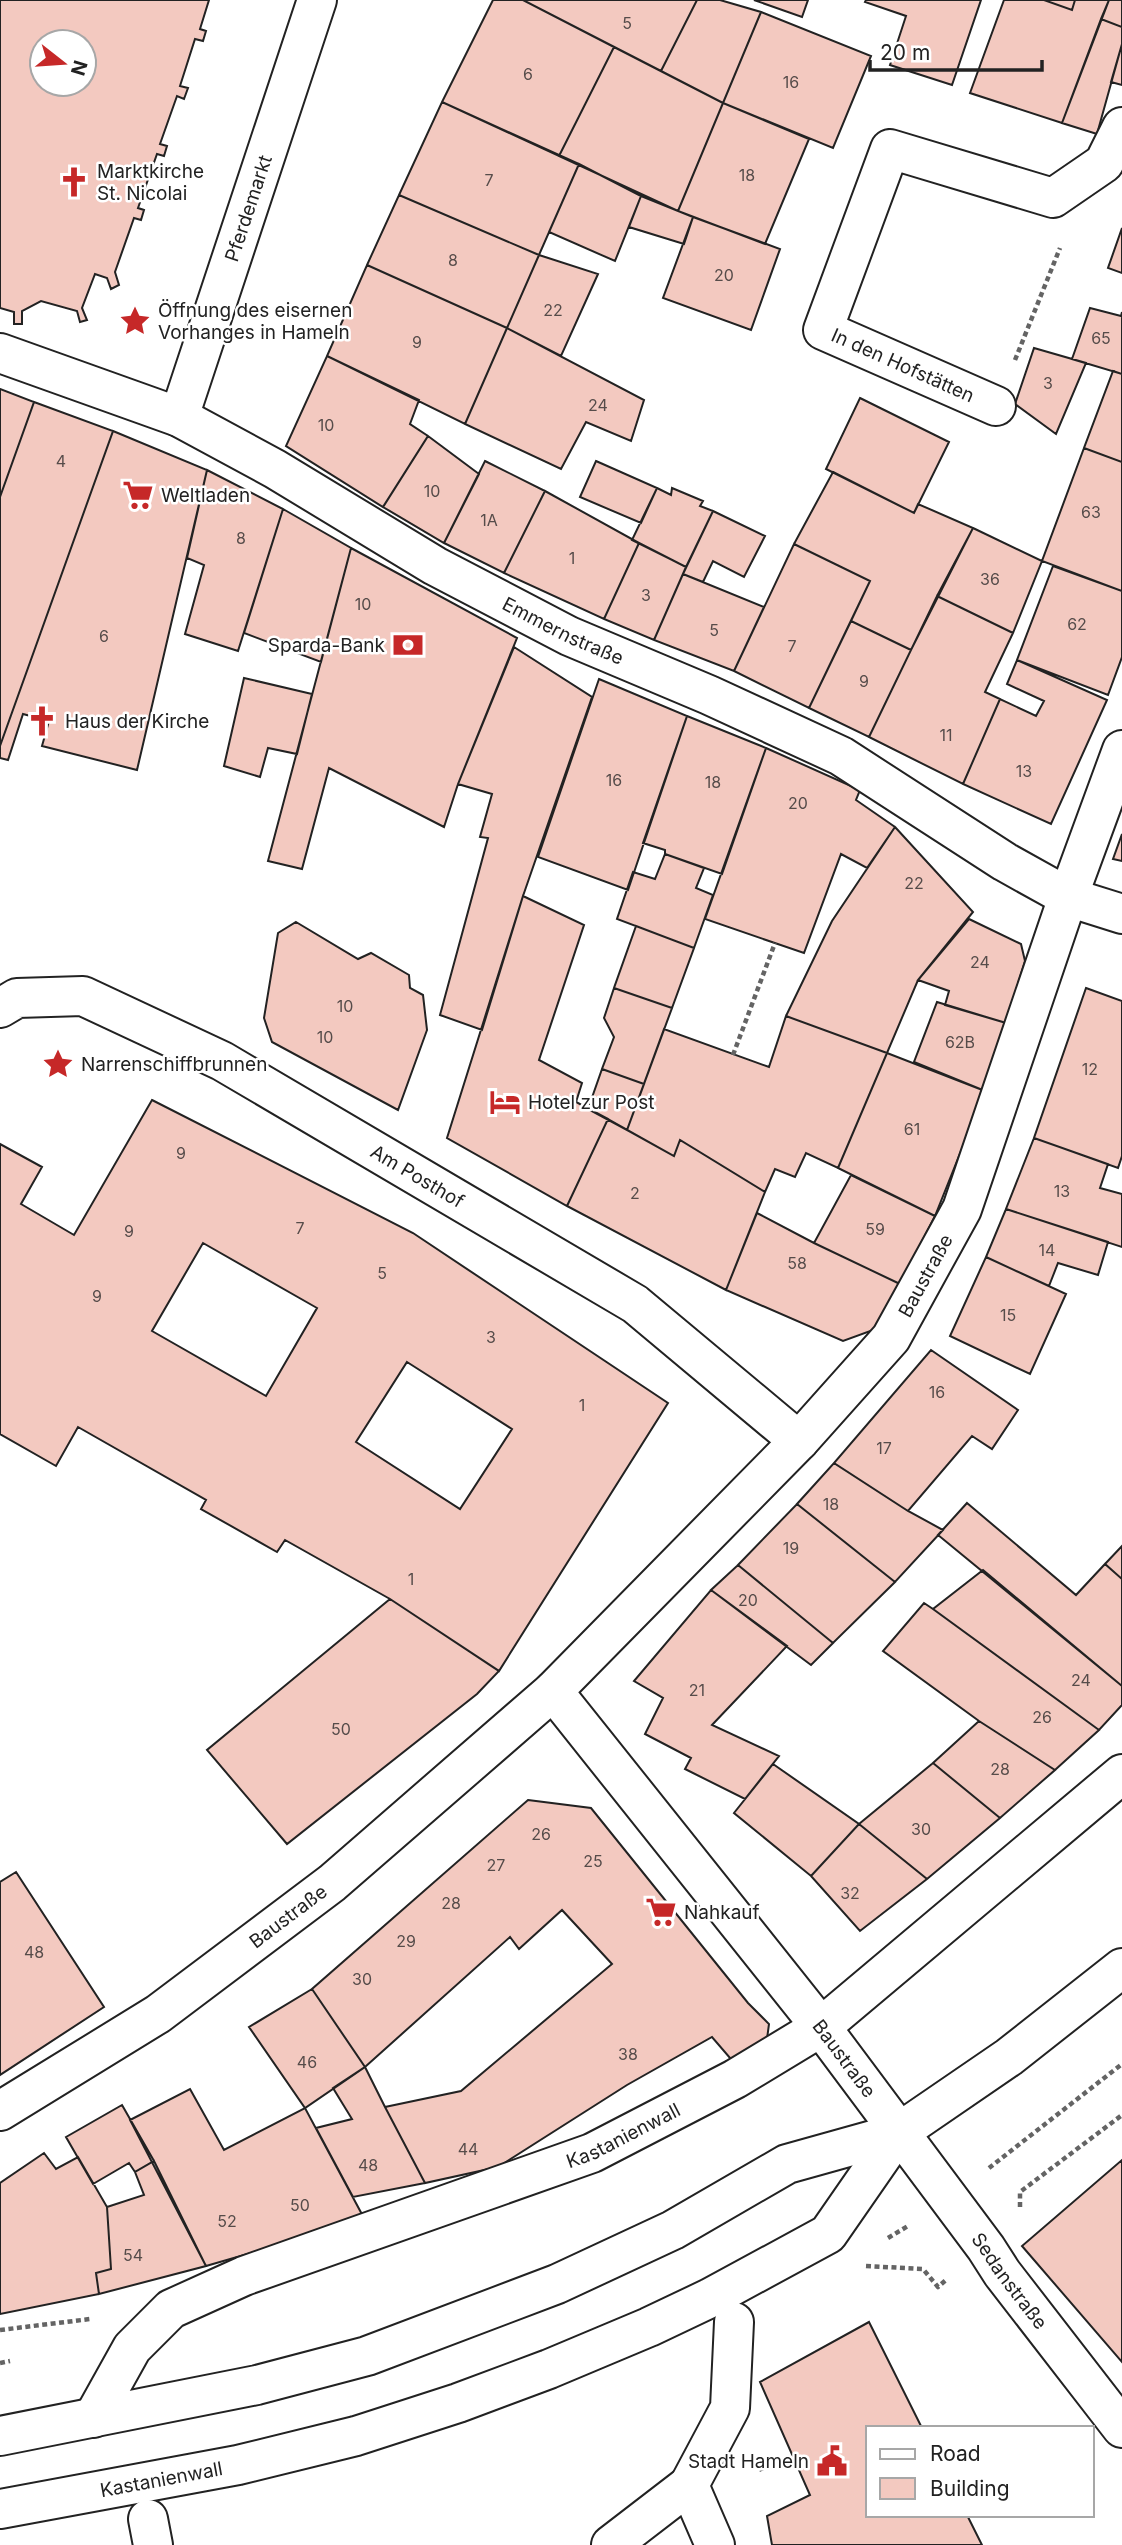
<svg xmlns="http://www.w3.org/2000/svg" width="1122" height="2545" font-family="Inter,sans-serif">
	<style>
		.building { fill: #f3c9c0; stroke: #222; stroke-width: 2; fill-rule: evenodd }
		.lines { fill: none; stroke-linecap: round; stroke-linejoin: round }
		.minor-casing { stroke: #222; stroke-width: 42 }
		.major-casing { stroke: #222; stroke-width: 42 }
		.path { stroke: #646464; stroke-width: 4.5; stroke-dasharray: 5 3.5; stroke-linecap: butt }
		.minor { stroke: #fff; stroke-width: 38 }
		.major { stroke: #fff; stroke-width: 38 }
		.labels { text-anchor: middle; stroke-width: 5; stroke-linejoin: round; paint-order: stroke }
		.number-label { font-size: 16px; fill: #564c4a }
		.poi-label { font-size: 19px; fill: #222; stroke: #fff; text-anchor: start }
		.street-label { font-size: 19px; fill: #222; stroke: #fff }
	</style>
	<rect width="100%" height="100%" fill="#fff"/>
	<path class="building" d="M0 0H209L200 29 206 31 203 41 195 39 180 86 188 88 184 99 177 96 160 144 167 146 164 156 157 154 138 208 144 210 141 220 134 218 115 272 119 285 111 289 107 278 95 274 82 308 87 320 80 322 77 311 41 301 22 311V324H14V312L0 308ZM42 42H84V84H42Z
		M493 0H523L614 47 559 156 442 102Z
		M523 0H697L661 71Z
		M697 0H720L761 12 723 103 661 71Z
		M754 0H808L802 17Z
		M866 0H981L952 85 890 65 906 16 865 2Z
		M1004 0H1044L1072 10 1075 0H1109L1062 123 970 93Z
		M1044 0H1075L1072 10Z
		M1109 0H1122V27L1101 19Z
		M761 12 871 56 833 148 723 103Z
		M1101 19 1122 27V44L1097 134 1062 123Z
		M1122 44V85L1111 82Z
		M614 47 723 103 678 211 559 156Z
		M442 102 579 164 539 255 399 195Z
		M723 103 809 139 765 244 678 211Z
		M579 164 641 196 615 261 549 232Z
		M399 195 539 255 507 328 367 265Z
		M641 196 693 217 684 244 629 227Z
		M693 217 780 249 751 330 663 298Z
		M1122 228V273L1108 268Z
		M539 255 598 274 561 356 507 328Z
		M367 265 507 328 465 424 327 356Z
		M1090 308 1121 316 1122 312V374L1072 359Z
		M507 328 644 400 631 441 586 422 561 469 465 424Z
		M1034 348 1086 363 1056 434 1015 404Z
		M327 356 419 400 410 424 428 436 383 507 286 446Z
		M1113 371 1122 374V462L1084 448Z
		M0 389 34 402 0 497Z
		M860 398 949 442 914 513 826 469Z
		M34 402 113 431 0 746V497Z
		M113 431 207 470 137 770 42 746 49 721 23 714 8 760 0 758V746Z
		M428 436 479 474 444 543 383 507Z
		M1084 448 1122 462V591L1042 561Z
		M485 461 545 491 504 573 444 543Z
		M596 461 657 488 641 523 580 497Z
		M207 470 283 509 238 651 185 634 204 565 187 558Z
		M833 472 914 513 918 504 973 528 911 650 851 621 870 581 794 544Z
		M657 488 671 495 672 488 703 501 700 506 713 511 686 567 632 540Z
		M545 491 639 543 604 619 504 573Z
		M283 509 351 548 321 662 244 633Z
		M713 511 765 536 744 577 713 561 703 582 683 574Z
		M973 528 1042 561 1013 633 937 596Z
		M639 543 686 567 654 640 604 619Z
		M794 544 870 581 809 708 734 671Z
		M351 548 517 638 458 784 444 827 329 768 302 869 268 861Z
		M1053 566 1122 591V657L1108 695 1017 660Z
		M683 574 764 607 734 671 654 640Z
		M937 596 1013 633 985 692 1000 699 963 784 869 737Z
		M851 621 911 650 869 737 809 708Z
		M514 647 592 697 523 896 482 1030 440 1015 488 838 480 837 492 794 458 784Z
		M1017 660 1107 700 1051 824 963 784 1000 699 1036 716 1044 701 1007 684Z
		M244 678 312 694 297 754 268 748 260 777 224 766Z
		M599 679 687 716 628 890 538 857Z
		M687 716 766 748 722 874 665 854V850L643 843Z
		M766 748 860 790 856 800 895 827 867 868 841 854 804 953 705 919Z
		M895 827 973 912 918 980 887 1053 786 1016 832 921Z
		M1122 834V861L1113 859Z
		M665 854 704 868 696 888 713 895 694 948 617 919 633 872 655 879Z
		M523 896 584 925 539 1060 582 1083 576 1102 608 1119 567 1206 447 1138Z
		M969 919 1021 944 1025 961 1006 1023 945 1005 949 991 918 980Z
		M296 922 358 959 371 953 409 975 410 988 423 995 427 1030 398 1110 272 1042 264 1018 278 933Z
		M636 926 694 948 672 1008 614 988Z
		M614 988 672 1008 644 1084 602 1069 614 1037 604 1018Z
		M1086 988 1122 1001V1156L1118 1168 1034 1138Z
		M937 1002 1006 1023 985 1091 914 1062Z
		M786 1016 887 1053 838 1168 806 1153 795 1177 775 1169 765 1192 680 1140 674 1156 627 1130 664 1029 769 1067Z
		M887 1053 985 1091 935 1216 838 1168Z
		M602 1069 644 1084 627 1130 588 1109Z
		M152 1100 413 1233 668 1403 499 1671 390 1599 285 1540 277 1552 201 1509 206 1500 78 1427 56 1466 0 1434V1144L42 1167 21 1204 74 1235ZM203 1243 317 1308 266 1396 152 1331ZM407 1362 512 1429 460 1509 356 1442Z
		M608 1119 674 1156 680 1140 765 1192 726 1290 567 1206Z
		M1034 1138 1108 1164 1100 1188 1122 1194V1247L1006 1209Z
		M851 1175 935 1216 900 1284 814 1243Z
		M1006 1209 1108 1242 1098 1275 1058 1263 1049 1286 986 1257Z
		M757 1213 814 1243 900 1284 876 1329 843 1341 726 1290Z
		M986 1257 1066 1294 1030 1374 950 1336Z
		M931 1350 1018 1410 992 1449 972 1436 908 1511 834 1463Z
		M834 1463 908 1511 943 1530 895 1582 797 1504Z
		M967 1503 1076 1595 1105 1564 1122 1579V1686L938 1535Z
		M797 1504 895 1582 833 1643 738 1565Z
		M1122 1546V1579L1105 1564Z
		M738 1565 833 1643 811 1665 711 1590Z
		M983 1570 1122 1686V1705L1099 1730 933 1609Z
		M711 1590 787 1646 712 1725 779 1756 745 1799 685 1769 691 1758 645 1734 663 1698 634 1681Z
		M390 1599 499 1671 477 1694 287 1844 207 1750Z
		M924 1603 933 1609 1099 1730 1055 1770 979 1721 883 1651Z
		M979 1721 1055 1770 1000 1818 933 1763Z
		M933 1763 1000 1818 927 1879 859 1824Z
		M773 1764 859 1824 811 1876 734 1813Z
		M528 1800 591 1808 748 2003 769 2024 767 2039 745 2059 730 2058 712 2037 627 2085 498 2167 425 2183 385 2107 461 2091 612 1964 562 1910 519 1949 510 1937 365 2067 312 1989Z
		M859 1824 927 1879 860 1931 811 1876Z
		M16 1872 104 2007 0 2075V1882Z
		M312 1989 365 2067 305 2108 249 2027Z
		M365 2067 385 2107 425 2183 353 2197 316 2128 352 2119 333 2088Z
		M190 2089 224 2150 305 2108 365 2220 206 2266 130 2120Z
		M122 2105 154 2161 135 2172 129 2163 93 2184 66 2137Z
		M44 2153 56 2169 78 2157 107 2207 111 2269 96 2273 99 2294 0 2314V2183Z
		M1122 2160V2362L1022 2246Z
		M154 2161 206 2266 99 2294 96 2273 111 2269 107 2207 144 2195 135 2172Z
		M869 2322 922 2428H868V2515H967L982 2545H772L767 2516 810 2495 760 2382Z"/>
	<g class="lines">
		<g class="minor-casing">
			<g id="minor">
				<path id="s1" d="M0 353 179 417 275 469 435 566 569 636 709 695 841 756 1005 862 1068 897 1122 914"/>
				<path d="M996 406 823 330 890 149 1053 198 1104 163 1122 127"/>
				<path id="s2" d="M179 417 317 0"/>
				<path id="s3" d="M0 1008 17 998 83 996 222 1061 635 1304 799 1441"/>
				<path id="s4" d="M553 1691 821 2027 986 2248 1002 2273 1122 2428"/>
				<path id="s5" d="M0 2111 158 2014 332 1883 553 1691 799 1441 891 1338 962 1209 1068 897 1122 750"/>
				<path id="s6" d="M93 2418 132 2348 171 2309 244 2276 592 2153 735 2079 821 2027 1122 1774"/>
				<path d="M148 2519 153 2545"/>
				<path d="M611 2545 689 2485"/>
				<path d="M715 2545 689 2485 730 2408 734 2322"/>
			</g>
		</g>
		<g class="major-casing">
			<g id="major">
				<path d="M0 2436 257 2385 367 2356 557 2284 673 2230 787 2164 898 2133 1009 2057 1122 1968"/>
				<path id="s7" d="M0 2509 238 2465 356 2436 458 2403 549 2369 649 2327 710 2298 828 2234 898 2133"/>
			</g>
		</g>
		<path class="path" d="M1015 360 1060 248
			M733 1055 775 943
			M989 2168 1122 2064
			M1020 2207V2192L1122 2115
			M888 2238 908 2226
			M866 2266 923 2269 938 2287 947 2279
			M0 2330 90 2319
			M0 2363 10 2361
			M758 2462 762 2471"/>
		<use href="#minor" class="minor"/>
		<use href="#major" class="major"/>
	</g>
	<defs>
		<g id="church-bare" transform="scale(2.415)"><path d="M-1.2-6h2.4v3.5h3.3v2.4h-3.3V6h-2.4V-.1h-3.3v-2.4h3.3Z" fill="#c62828" stroke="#fff" stroke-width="2.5" paint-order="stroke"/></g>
		<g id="sight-bare" transform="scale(2.415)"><path d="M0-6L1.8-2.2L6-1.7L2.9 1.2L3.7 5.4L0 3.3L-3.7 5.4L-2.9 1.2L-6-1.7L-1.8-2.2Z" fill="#c62828" stroke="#fff" stroke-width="2.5" paint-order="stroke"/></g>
		<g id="supermarket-bare" transform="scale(2.415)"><path d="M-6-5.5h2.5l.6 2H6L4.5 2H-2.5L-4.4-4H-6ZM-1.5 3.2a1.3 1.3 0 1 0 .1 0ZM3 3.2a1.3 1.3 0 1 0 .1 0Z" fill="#c62828" stroke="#fff" stroke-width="2.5" paint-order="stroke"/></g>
		<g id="bank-bare" transform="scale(2.415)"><path d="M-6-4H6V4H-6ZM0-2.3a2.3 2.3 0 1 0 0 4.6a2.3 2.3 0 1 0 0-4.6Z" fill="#c62828" stroke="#fff" stroke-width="2.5" paint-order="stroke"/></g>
		<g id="hotel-bare" transform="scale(2.415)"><path d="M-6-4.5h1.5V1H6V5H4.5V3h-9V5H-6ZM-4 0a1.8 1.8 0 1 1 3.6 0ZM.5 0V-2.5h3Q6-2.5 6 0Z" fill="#c62828" stroke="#fff" stroke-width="2.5" paint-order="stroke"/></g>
		<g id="civic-bare" transform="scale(2.415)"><path d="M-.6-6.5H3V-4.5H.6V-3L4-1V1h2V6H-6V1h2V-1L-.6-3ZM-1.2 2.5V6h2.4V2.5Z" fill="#c62828" stroke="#fff" stroke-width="2.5" paint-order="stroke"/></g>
	</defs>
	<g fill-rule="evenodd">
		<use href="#church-bare" x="74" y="182"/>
		<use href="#sight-bare" x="135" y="321"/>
		<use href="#supermarket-bare" x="138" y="495"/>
		<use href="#bank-bare" x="408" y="645"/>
		<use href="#church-bare" x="42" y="721"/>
		<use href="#sight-bare" x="58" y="1064"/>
		<use href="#hotel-bare" x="505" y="1102"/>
		<use href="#supermarket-bare" x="661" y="1912"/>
		<use href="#civic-bare" x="832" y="2461"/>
	</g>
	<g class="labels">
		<g class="number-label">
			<text x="627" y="29">5</text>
			<text x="528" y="80">6</text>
			<text x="791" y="88">16</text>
			<text x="747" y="181">18</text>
			<text x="489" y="186">7</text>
			<text x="453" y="266">8</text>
			<text x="724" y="281">20</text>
			<text x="553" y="316">22</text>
			<text x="1101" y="344">65</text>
			<text x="417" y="348">9</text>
			<text x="1048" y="389">3</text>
			<text x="598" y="411">24</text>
			<text x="326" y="431">10</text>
			<text x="61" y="467">4</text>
			<text x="432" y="497">10</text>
			<text x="1091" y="518">63</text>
			<text x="489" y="526">1A</text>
			<text x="241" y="544">8</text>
			<text x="572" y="564">1</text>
			<text x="990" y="585">36</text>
			<text x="646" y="601">3</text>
			<text x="363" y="610">10</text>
			<text x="1077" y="630">62</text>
			<text x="714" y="636">5</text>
			<text x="104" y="642">6</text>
			<text x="792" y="652">7</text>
			<text x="864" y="687">9</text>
			<text x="946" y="741">11</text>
			<text x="1024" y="777">13</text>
			<text x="614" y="786">16</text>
			<text x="713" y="788">18</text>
			<text x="798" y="809">20</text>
			<text x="914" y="889">22</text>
			<text x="980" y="968">24</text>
			<text x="345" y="1012">10</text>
			<text x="325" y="1043">10</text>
			<text x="960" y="1048">62B</text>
			<text x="1090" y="1075">12</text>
			<text x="912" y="1135">61</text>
			<text x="181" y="1159">9</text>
			<text x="1062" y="1197">13</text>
			<text x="635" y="1199">2</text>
			<text x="300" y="1234">7</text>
			<text x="875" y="1235">59</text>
			<text x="129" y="1237">9</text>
			<text x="1047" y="1256">14</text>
			<text x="797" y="1269">58</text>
			<text x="382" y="1279">5</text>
			<text x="97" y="1302">9</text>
			<text x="1008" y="1321">15</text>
			<text x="491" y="1343">3</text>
			<text x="937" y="1398">16</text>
			<text x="582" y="1411">1</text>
			<text x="884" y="1454">17</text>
			<text x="831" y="1510">18</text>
			<text x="791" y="1554">19</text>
			<text x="411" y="1585">1</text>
			<text x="748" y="1606">20</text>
			<text x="1081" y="1686">24</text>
			<text x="697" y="1696">21</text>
			<text x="1042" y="1723">26</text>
			<text x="341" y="1735">50</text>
			<text x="1000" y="1775">28</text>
			<text x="921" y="1835">30</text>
			<text x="541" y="1840">26</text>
			<text x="593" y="1867">25</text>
			<text x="496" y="1871">27</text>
			<text x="850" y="1899">32</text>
			<text x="451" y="1909">28</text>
			<text x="406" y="1947">29</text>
			<text x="34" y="1958">48</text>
			<text x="362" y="1985">30</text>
			<text x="628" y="2060">38</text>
			<text x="307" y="2068">46</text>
			<text x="468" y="2155">44</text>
			<text x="368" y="2171">48</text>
			<text x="300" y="2211">50</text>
			<text x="227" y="2227">52</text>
			<text x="133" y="2261">54</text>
		</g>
		<g class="poi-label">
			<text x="97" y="178">Marktkirche<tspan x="97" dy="22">St. Nicolai</tspan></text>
			<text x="158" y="317">Öffnung des eisernen<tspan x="158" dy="22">Vorhanges in Hameln</tspan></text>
			<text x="161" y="502">Weltladen</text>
			<text x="385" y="652" text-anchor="end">Sparda-Bank</text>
			<text x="65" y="728">Haus der Kirche</text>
			<text x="81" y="1071">Narrenschiffbrunnen</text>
			<text x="528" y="1109">Hotel zur Post</text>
			<text x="684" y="1919">Nahkauf</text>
			<text x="809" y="2468" text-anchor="end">Stadt Hameln</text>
		</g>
		<g class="street-label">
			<text dy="7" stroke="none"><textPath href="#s2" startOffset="220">Pferdemarkt</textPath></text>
			<text transform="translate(903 365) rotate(24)" y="7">In den Hofstätten</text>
			<text dy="7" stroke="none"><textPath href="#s1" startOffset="630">Emmernstraße</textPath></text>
			<text dy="7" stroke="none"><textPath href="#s3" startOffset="466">Am Posthof</textPath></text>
			<text dy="7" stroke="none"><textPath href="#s5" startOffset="1256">Baustraße</textPath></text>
			<text dy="7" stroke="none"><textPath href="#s5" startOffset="348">Baustraße</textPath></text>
			<text dy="7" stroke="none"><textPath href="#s4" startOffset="469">Baustraße</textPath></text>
			<text dy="7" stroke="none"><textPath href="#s6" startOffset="620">Kastanienwall</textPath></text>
			<text dy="7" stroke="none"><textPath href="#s4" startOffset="746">Sedanstraße</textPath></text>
			<text dy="7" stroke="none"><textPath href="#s7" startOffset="164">Kastanienwall</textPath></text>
		</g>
	</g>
	<rect x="866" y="2426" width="228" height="91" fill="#ffffff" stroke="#a7a7a7" stroke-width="2"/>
	<rect x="880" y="2449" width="35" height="10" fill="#ffffff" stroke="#a7a7a7" stroke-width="2"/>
	<text x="930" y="2461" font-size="21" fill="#222222">Road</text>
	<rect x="880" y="2478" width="35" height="21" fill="#f3c9c0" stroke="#a7a7a7" stroke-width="2"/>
	<text x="930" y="2496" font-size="21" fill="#222222">Building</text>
	<g transform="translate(63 63) rotate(107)"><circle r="33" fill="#ffffff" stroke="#a7a7a7" stroke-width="2"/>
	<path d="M0-5L12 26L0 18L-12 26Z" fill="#c62828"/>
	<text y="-10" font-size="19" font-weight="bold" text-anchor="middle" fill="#222222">N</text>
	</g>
	<path d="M870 60v10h172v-10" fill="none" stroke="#222222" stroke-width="3.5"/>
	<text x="880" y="60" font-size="21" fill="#222222" stroke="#ffffff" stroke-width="5" paint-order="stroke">20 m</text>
</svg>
